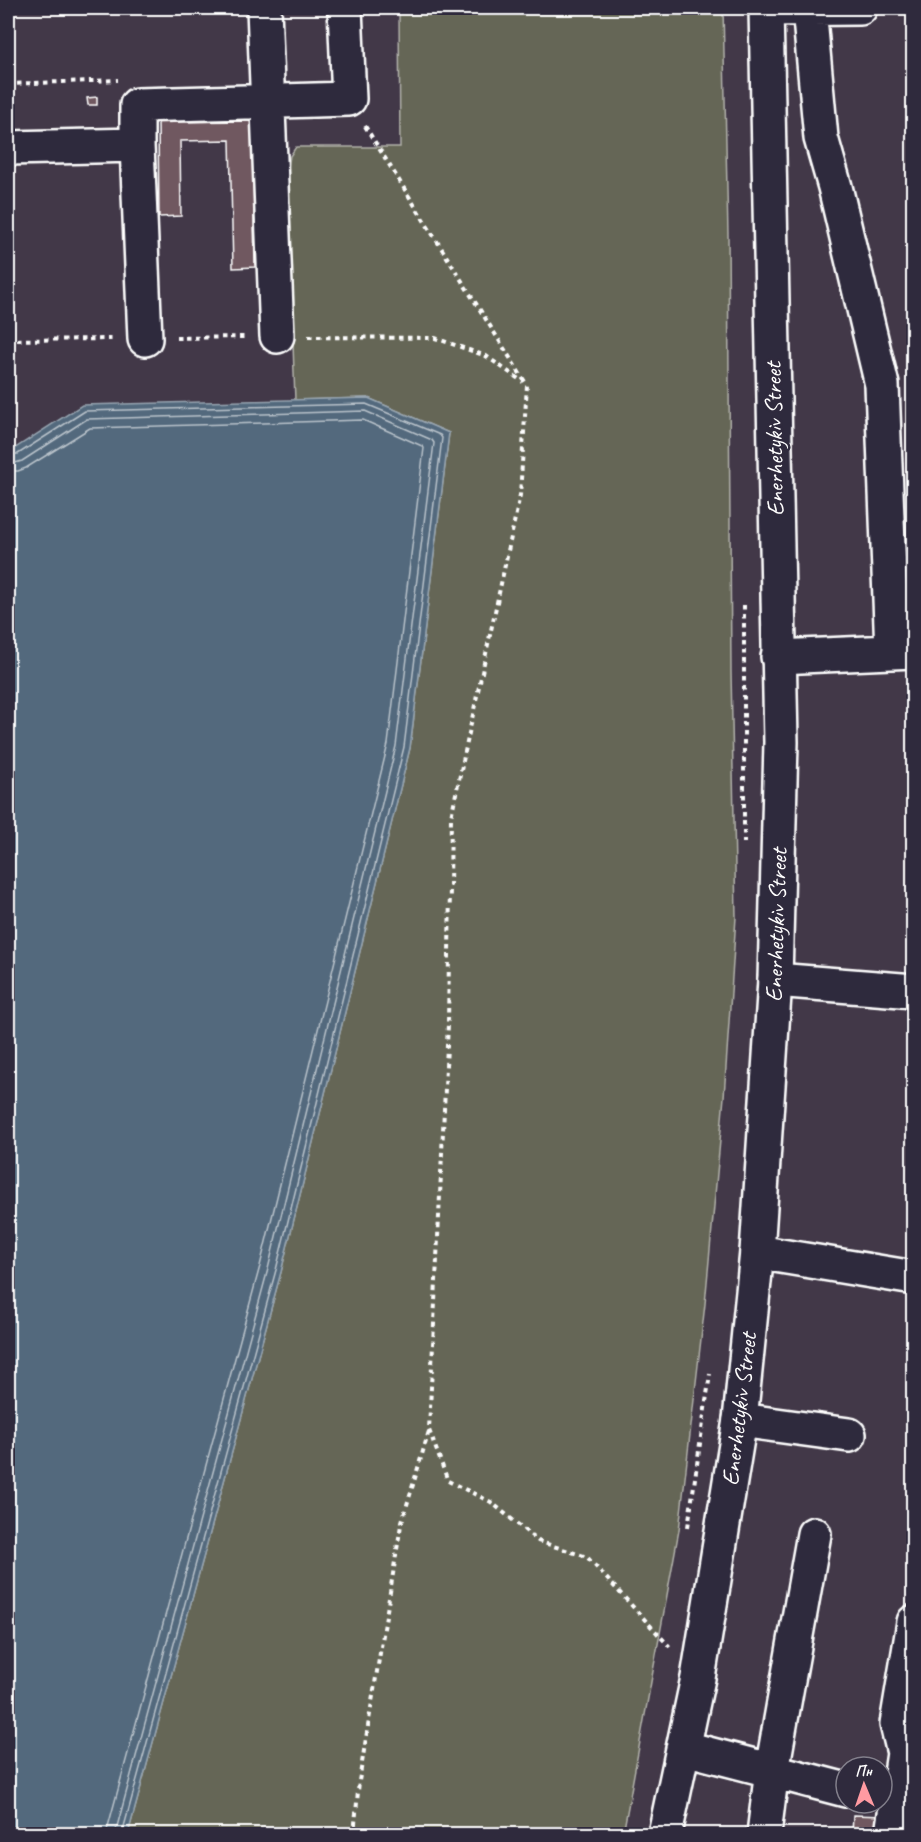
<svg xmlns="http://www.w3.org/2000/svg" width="921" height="1842" font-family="Caveat,sans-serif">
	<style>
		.green { fill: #656657; stroke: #b2b2ab; stroke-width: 1.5 }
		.water { fill: #52697d; stroke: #97a5b1; stroke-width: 1.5 }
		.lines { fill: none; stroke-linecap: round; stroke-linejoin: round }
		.shore { stroke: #bac3cb; stroke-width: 1.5 }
		.building { fill: #705960; stroke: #fff; stroke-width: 1.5 }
		.minor-casing { stroke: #fff; stroke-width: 38 }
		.major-casing { stroke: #fff; stroke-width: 38 }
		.path { stroke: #fff; stroke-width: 4; stroke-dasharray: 4.5 4.5; stroke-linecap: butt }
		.minor { stroke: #2f2a3d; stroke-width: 33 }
		.major { stroke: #2f2a3d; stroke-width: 33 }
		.labels { text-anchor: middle; stroke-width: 5; stroke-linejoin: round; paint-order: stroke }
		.street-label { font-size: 24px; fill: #fff; stroke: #2f2a3d }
	</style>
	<rect width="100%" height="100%" fill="#423848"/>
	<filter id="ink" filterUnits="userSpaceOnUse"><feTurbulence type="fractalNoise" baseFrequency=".0167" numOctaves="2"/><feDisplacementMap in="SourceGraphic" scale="12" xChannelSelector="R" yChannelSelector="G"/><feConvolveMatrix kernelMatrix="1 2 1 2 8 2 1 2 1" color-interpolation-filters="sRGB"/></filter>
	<g filter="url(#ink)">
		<path class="green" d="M399 8H723L728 235 731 673 736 917 724 1097 705 1304 679 1530 623 1834H128L281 1272 410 748 449 433 368 398 295 400 287 175 290 156 296 147H400Z"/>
		<path class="water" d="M368 398 449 433 410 748 281 1272 128 1834H8V447L14 449 82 405Z"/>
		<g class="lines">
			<path class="shore" d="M8 454H18L85 411 366 404 440 435 442 438 404 747 276 1270 122 1834
				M8 461 15 463 22 461 87 419 365 411 432 440 434 443 396 746 268 1269 115 1834
				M8 471H18L26 468 90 428 363 420 422 446 424 448 388 744 260 1266 106 1834"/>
		</g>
		<path class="building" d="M97 97V105H88L87 98Z
			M252 121 255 267 233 268 230 140 180 141 181 216 159 217 158 122Z
			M853 1815 883 1816 882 1834H852Z"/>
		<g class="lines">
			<g class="minor-casing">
				<path id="minor" d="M264 8 277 336
					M809 8 821 138 835 187 882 385 892 652
					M766 9 860 8
					M8 148 137 145
					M145 339 137 145V105L349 99 345 8
					M778 657 914 651
					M775 980 914 991
					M757 1252 914 1278
					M740 1420 849 1435
					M685 1748 846 1790
					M764 1834 772 1770 814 1534
					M892 1834 904 1753 897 1724 914 1622"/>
			</g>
			<g class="major-casing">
				<path id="major" d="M665 1834 698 1678 740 1420 757 1252 775 980 781 742 766 8"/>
			</g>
			<path class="path" d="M8 84 118 80
				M365 126 527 385 520 495 451 817 448 1024 429 1430 448 1481 491 1502 538 1541 587 1557 670 1647
				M308 337 435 338 486 356 523 382
				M176 338 247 337
				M8 340 115 339
				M744 605V843
				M688 1527 710 1374
				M354 1834 359 1781 401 1525 429 1431"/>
			<use href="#minor" class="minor"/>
			<use href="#major" class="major"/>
		</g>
	</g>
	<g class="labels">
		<g class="street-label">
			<text transform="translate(774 439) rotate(-91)" y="8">Enerhetykiv Street</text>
			<text transform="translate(776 925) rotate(-88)" y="8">Enerhetykiv Street</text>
			<text transform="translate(739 1409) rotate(-83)" y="8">Enerhetykiv Street</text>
		</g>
	</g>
	<rect width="921" height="1842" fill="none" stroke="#2f2a3d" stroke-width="30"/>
	<rect x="15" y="15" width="891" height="1812" fill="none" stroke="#fff" stroke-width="2" filter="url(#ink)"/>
	<g transform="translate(864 1785) rotate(358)"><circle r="28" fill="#2f2a3d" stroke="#827f8b" stroke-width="1.5"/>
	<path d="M0-4.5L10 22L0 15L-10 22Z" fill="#ff9aa2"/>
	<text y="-9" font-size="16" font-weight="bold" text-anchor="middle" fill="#ffffff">Пн</text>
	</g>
</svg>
